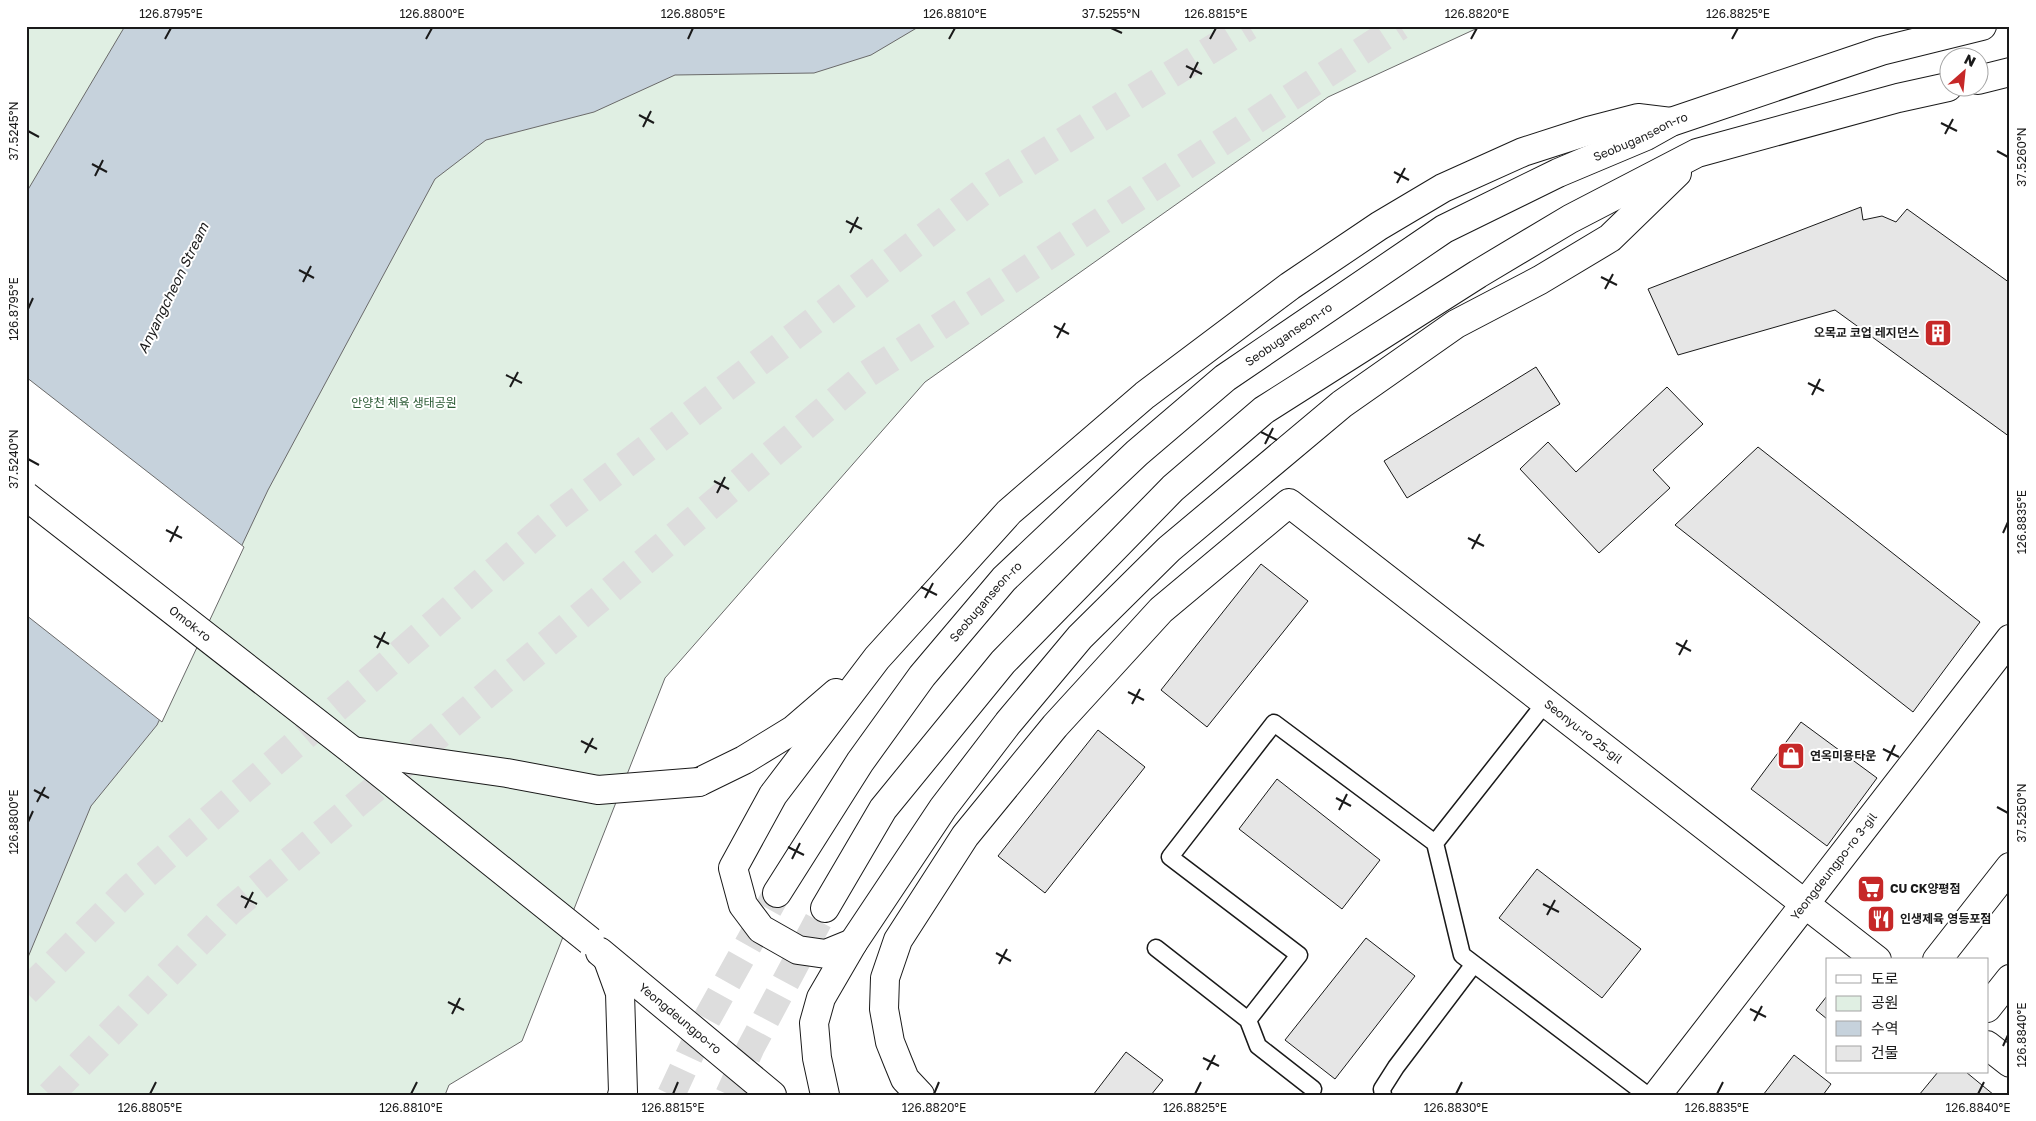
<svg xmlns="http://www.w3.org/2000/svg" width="2036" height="1121" font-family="'Golos Text','Noto Sans KR',sans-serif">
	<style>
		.green { fill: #e0efe3; stroke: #6a6a6a }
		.water { fill: #c6d2dc; stroke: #6a6a6a }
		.pier { fill: #fff; stroke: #6a6a6a }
		.building { fill: #e6e6e6; stroke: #1a1a1a }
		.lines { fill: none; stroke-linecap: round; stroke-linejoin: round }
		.primary-tunnel { stroke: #ddd; stroke-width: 28; stroke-dasharray: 28 14; stroke-linecap: butt }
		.highway-tunnel { stroke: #ddd; stroke-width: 28; stroke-dasharray: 28 14; stroke-linecap: butt }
		.lane-casing { stroke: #1a1a1a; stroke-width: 19 }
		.street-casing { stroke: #1a1a1a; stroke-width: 30 }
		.secondary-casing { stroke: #1a1a1a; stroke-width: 30 }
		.primary-casing { stroke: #1a1a1a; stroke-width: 30 }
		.lane { stroke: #fff; stroke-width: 16 }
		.street { stroke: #fff; stroke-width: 28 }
		.secondary { stroke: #fff; stroke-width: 28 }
		.primary { stroke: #fff; stroke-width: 28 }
		.secondary-bridge-casing { stroke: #1a1a1a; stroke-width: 30; stroke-linecap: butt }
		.primary-bridge-casing { stroke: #1a1a1a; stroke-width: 30; stroke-linecap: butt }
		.secondary-bridge { stroke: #fff; stroke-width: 28 }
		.primary-bridge { stroke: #fff; stroke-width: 28 }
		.ticks { fill: none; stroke: #1a1a1a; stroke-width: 2 }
		.labels { text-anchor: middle; stroke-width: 4; stroke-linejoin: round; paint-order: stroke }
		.street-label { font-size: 12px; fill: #1a1a1a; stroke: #fff }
		.poi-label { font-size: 12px; font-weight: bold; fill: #1a1a1a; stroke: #fff; text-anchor: start }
		.park-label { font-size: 12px; fill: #2b5a34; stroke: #fff }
		.water-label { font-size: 14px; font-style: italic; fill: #1a1a1a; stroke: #fff }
		.neatline { fill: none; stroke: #1a1a1a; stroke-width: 2 }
		.ticks-label { font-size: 12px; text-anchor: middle; fill: #1a1a1a }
	</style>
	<rect width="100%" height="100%" fill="#fff"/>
	<path class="green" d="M26 26H1482L1328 97 925 382 665 678 522 1041 449 1085 445 1095H26Z"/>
	<path class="water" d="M125 26H920L871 55 814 73 675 75 594 112 486 140 435 179 268 490 157 725 91 806 26 962V193Z"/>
	<path class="pier" d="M26 377 244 547 162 722 26 615Z"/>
	<path class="building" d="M1861 207 1863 220 1882 216 1896 222 1907 209 2010 283V437L1835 310 1678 355 1648 289Z
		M1536 367 1560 404 1407 498 1384 461Z
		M1667 387 1703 424 1653 470 1670 488 1599 553 1520 469 1548 442 1576 472Z
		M1758 447 1980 622 1913 712 1675 525Z
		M1261 564 1308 601 1207 727 1161 690Z
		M1801 722 1877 778 1827 846 1751 789Z
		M1098 730 1145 767 1045 893 998 856Z
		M1277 779 1380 860 1342 909 1239 829Z
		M1537 869 1641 949 1602 998 1499 918Z
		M1366 938 1415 976 1335 1079 1285 1040Z
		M1827 996V1019L1816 1010Z
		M1126 1052 1163 1080 1151 1095H1093Z
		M1794 1055 1831 1084 1823 1095H1763Z
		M1938 1072H1966L1994 1095H1919Z"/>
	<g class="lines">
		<path class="primary-tunnel" d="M671 1095 704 1024 777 893
			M729 1095 751 1047 825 908"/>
		<path class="highway-tunnel" d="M26 992 129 889 553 520 989 187 1249 26
			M50 1095 231 910 867 374 1400 26"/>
		<g class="lane-casing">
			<path id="lane" d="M1546 702 1435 843 1462 955 1647 1095
				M1156 948 1248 1020 1258 1046 1313 1089
				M1248 1020 1299 955 1170 857 1274 723 1435 843
				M1383 1095 1382 1089 1396 1067 1474 964"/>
		</g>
		<g class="street-casing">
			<g id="street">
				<path d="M1937 960 2010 867"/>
				<path d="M1987 1008 2010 979"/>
				<path d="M1987 1045 2010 1063"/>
				<path id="s1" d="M920 1095 905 1079 898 1062 890 1042 884 1009 885 978 898 940 965 836 1055 726 1161 610 1289 503 1877 960"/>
				<path id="s2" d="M1657 1095 2010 639"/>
			</g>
		</g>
		<g class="secondary-casing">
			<g id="secondary">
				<path id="s3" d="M600 952 772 1095"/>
			</g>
		</g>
		<g class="primary-casing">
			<g id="primary">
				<path d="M1978 80 2010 72"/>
				<path d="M699 782 744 760 793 730 836 693"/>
				<path id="s4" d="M777 893 860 762 922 676 1004 579 1137 453 1225 378 1444 229 1558 173 1646 136 1671 122 1881 51 1982 26"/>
				<path d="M825 908 883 809 1003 662 1173 488 1264 410 1478 274 1570 219 1697 153 1898 98 1948 87"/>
				<path d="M853 943 826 954 798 950 761 929 743 905 733 868 773 795 877 658 1009 512 1145 395 1290 286 1379 226 1443 188 1523 152 1588 131 1638 118 1671 122"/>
				<path d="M608 960 620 993 623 1092 622 1095"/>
				<path d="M825 1095 817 1058 814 1023 821 998 853 943 943 808 1008 723 1080 637 1169 549 1342 404 1456 324 1540 280 1610 238 1677 173"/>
			</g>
		</g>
		<use href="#lane" class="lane"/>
		<use href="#street" class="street"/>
		<use href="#secondary" class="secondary"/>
		<use href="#primary" class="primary"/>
		<g class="secondary-bridge-casing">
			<g id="secondary-bridge">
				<path id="s5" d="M26 496 353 751 590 941"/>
			</g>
		</g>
		<g class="primary-bridge-casing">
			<path id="primary-bridge" d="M353 751 507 773 598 790 699 782"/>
		</g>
		<use href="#secondary-bridge" class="secondary-bridge"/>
		<use href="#primary-bridge" class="primary-bridge"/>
	</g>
	<path class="ticks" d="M1111 28 1122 33M165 39 171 28M426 39 432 28M688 39 693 28M949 39 955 28M1210 39 1216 28M1471 39 1477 28M1732 39 1738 28M1186 66 1202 74M1190 78 1198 62M639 115 654 123M1941 123 1957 131M643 127 651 111M28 131 39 137M1945 134 1953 119M1997 151 2008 157M92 164 107 172M1394 172 1409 180M95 176 103 160M1397 183 1405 168M846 221 862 229M850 233 858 217M299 270 314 278M1601 277 1617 285M303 282 311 266M1605 289 1613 274M28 309 33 298M1054 326 1069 334M1057 338 1065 323M506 375 522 383M1808 383 1824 391M510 387 518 372M1812 395 1820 379M1261 432 1277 440M1265 444 1273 428M28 459 39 465M714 481 729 489M717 493 725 477M166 530 182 538M2003 533 2008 522M1468 538 1484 546M170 542 178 526M1472 549 1480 534M921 587 937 595M925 598 933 583M374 636 389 644M1676 643 1691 651M377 648 385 632M1679 655 1687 640M1128 692 1144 700M1132 704 1140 689M581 741 597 749M1883 749 1899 757M585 753 593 738M1887 761 1895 745M34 790 49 798M1336 798 1351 806M37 802 45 787M1997 807 2008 813M1339 810 1347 794M28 822 33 811M788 847 804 855M792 859 800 843M241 896 257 904M1543 904 1559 912M245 908 253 892M1547 915 1555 900M996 953 1011 961M999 964 1007 949M448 1002 464 1010M1750 1009 1766 1017M452 1014 460 998M1754 1021 1762 1006M2003 1046 2008 1035M1203 1058 1219 1066M1207 1070 1215 1055M150 1094 156 1082M411 1094 417 1082M673 1094 678 1082M934 1094 939 1082M1195 1094 1201 1082M1456 1094 1462 1082M1717 1094 1723 1082M1978 1094 1984 1082"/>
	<defs>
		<g id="building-square" transform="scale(1.4375)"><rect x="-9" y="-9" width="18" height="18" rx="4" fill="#c62828" stroke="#fff"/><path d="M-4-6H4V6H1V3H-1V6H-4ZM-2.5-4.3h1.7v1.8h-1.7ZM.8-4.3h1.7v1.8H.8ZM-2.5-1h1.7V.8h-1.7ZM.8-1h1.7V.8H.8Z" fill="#fff"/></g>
		<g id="shop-square" transform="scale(1.4375)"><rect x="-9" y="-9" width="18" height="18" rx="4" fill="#c62828" stroke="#fff"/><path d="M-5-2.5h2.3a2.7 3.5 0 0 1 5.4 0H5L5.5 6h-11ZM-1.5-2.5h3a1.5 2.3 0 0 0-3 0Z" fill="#fff"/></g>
		<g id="supermarket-square" transform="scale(1.4375)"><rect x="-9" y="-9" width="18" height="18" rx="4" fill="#c62828" stroke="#fff"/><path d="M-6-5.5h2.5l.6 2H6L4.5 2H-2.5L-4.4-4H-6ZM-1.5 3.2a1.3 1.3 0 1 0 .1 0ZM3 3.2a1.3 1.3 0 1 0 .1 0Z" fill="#fff"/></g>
		<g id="restaurant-square" transform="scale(1.4375)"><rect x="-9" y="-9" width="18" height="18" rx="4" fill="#c62828" stroke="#fff"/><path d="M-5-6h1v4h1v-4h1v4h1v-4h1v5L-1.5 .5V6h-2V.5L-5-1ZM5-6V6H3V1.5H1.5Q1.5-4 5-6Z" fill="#fff"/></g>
	</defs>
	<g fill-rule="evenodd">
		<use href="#building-square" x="1938" y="333"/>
		<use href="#shop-square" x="1791" y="756"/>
		<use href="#supermarket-square" x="1871" y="889"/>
		<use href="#restaurant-square" x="1881" y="919"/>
	</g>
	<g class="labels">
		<g class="street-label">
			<text dy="4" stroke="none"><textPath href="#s4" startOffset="1169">Seobuganseon-ro</textPath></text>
			<text dy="4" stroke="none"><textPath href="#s4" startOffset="764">Seobuganseon-ro</textPath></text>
			<text dy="4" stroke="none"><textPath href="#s4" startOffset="359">Seobuganseon-ro</textPath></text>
			<text dy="4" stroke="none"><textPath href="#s5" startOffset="208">Omok-ro</textPath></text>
			<text dy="4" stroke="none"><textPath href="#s1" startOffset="1129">Seonyu-ro 25-gil</textPath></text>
			<text dy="4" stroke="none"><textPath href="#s2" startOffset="289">Yeongdeungpo-ro 3-gil</textPath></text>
			<text dy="4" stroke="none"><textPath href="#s3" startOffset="104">Yeongdeungpo-ro</textPath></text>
		</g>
		<g class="poi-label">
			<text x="1919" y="337" text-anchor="end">오목교 코업 레지던스</text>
			<text x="1810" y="760">연옥미용타운</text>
			<text x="1890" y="893">CU CK양평점</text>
			<text x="1900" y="923">인생제육 영등포점</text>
		</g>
		<g class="park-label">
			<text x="404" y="407">안양천 체육 생태공원</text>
		</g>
		<g class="water-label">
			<text transform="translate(173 288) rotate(-64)" y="5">Anyangcheon Stream</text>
		</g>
	</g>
	<rect width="2036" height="1121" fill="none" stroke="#ffffff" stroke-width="55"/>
	<rect x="1826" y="958" width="162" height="115" fill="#ffffff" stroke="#a3a3a3"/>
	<rect x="1836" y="975" width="25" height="8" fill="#ffffff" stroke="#a3a3a3"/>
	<text x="1871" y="984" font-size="15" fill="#1a1a1a">도로</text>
	<rect x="1836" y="996" width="25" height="15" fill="#e0efe3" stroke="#a3a3a3"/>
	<text x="1871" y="1008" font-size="15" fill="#1a1a1a">공원</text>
	<rect x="1836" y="1021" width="25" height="15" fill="#c6d2dc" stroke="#a3a3a3"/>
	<text x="1871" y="1034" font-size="15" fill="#1a1a1a">수역</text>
	<rect x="1836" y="1046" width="25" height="15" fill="#e6e6e6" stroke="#a3a3a3"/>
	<text x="1871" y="1058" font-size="15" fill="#1a1a1a">건물</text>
	<g transform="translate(1964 72) rotate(27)"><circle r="24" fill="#ffffff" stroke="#a3a3a3"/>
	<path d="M0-4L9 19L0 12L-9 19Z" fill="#c62828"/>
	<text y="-8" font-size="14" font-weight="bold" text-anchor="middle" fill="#1a1a1a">N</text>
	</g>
	<rect x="28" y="28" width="1980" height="1066" class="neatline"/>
	<g class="ticks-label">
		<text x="171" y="18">126.8795°E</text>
		<text x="432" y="18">126.8800°E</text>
		<text x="693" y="18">126.8805°E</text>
		<text x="955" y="18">126.8810°E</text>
		<text x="1111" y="18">37.5255°N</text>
		<text x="1216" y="18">126.8815°E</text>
		<text x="1477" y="18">126.8820°E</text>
		<text x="1738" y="18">126.8825°E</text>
		<text transform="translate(14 131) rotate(-90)" y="4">37.5245°N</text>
		<text transform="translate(2022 157) rotate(-90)" y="4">37.5260°N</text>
		<text transform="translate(14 309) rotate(-90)" y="4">126.8795°E</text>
		<text transform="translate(14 459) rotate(-90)" y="4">37.5240°N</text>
		<text transform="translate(2022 522) rotate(-90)" y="4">126.8835°E</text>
		<text transform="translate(2022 813) rotate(-90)" y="4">37.5250°N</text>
		<text transform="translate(14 822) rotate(-90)" y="4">126.8800°E</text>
		<text transform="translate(2022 1035) rotate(-90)" y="4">126.8840°E</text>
		<text x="150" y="1112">126.8805°E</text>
		<text x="411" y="1112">126.8810°E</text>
		<text x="673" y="1112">126.8815°E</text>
		<text x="934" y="1112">126.8820°E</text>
		<text x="1195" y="1112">126.8825°E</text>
		<text x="1456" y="1112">126.8830°E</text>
		<text x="1717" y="1112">126.8835°E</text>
		<text x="1978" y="1112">126.8840°E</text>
	</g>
</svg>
